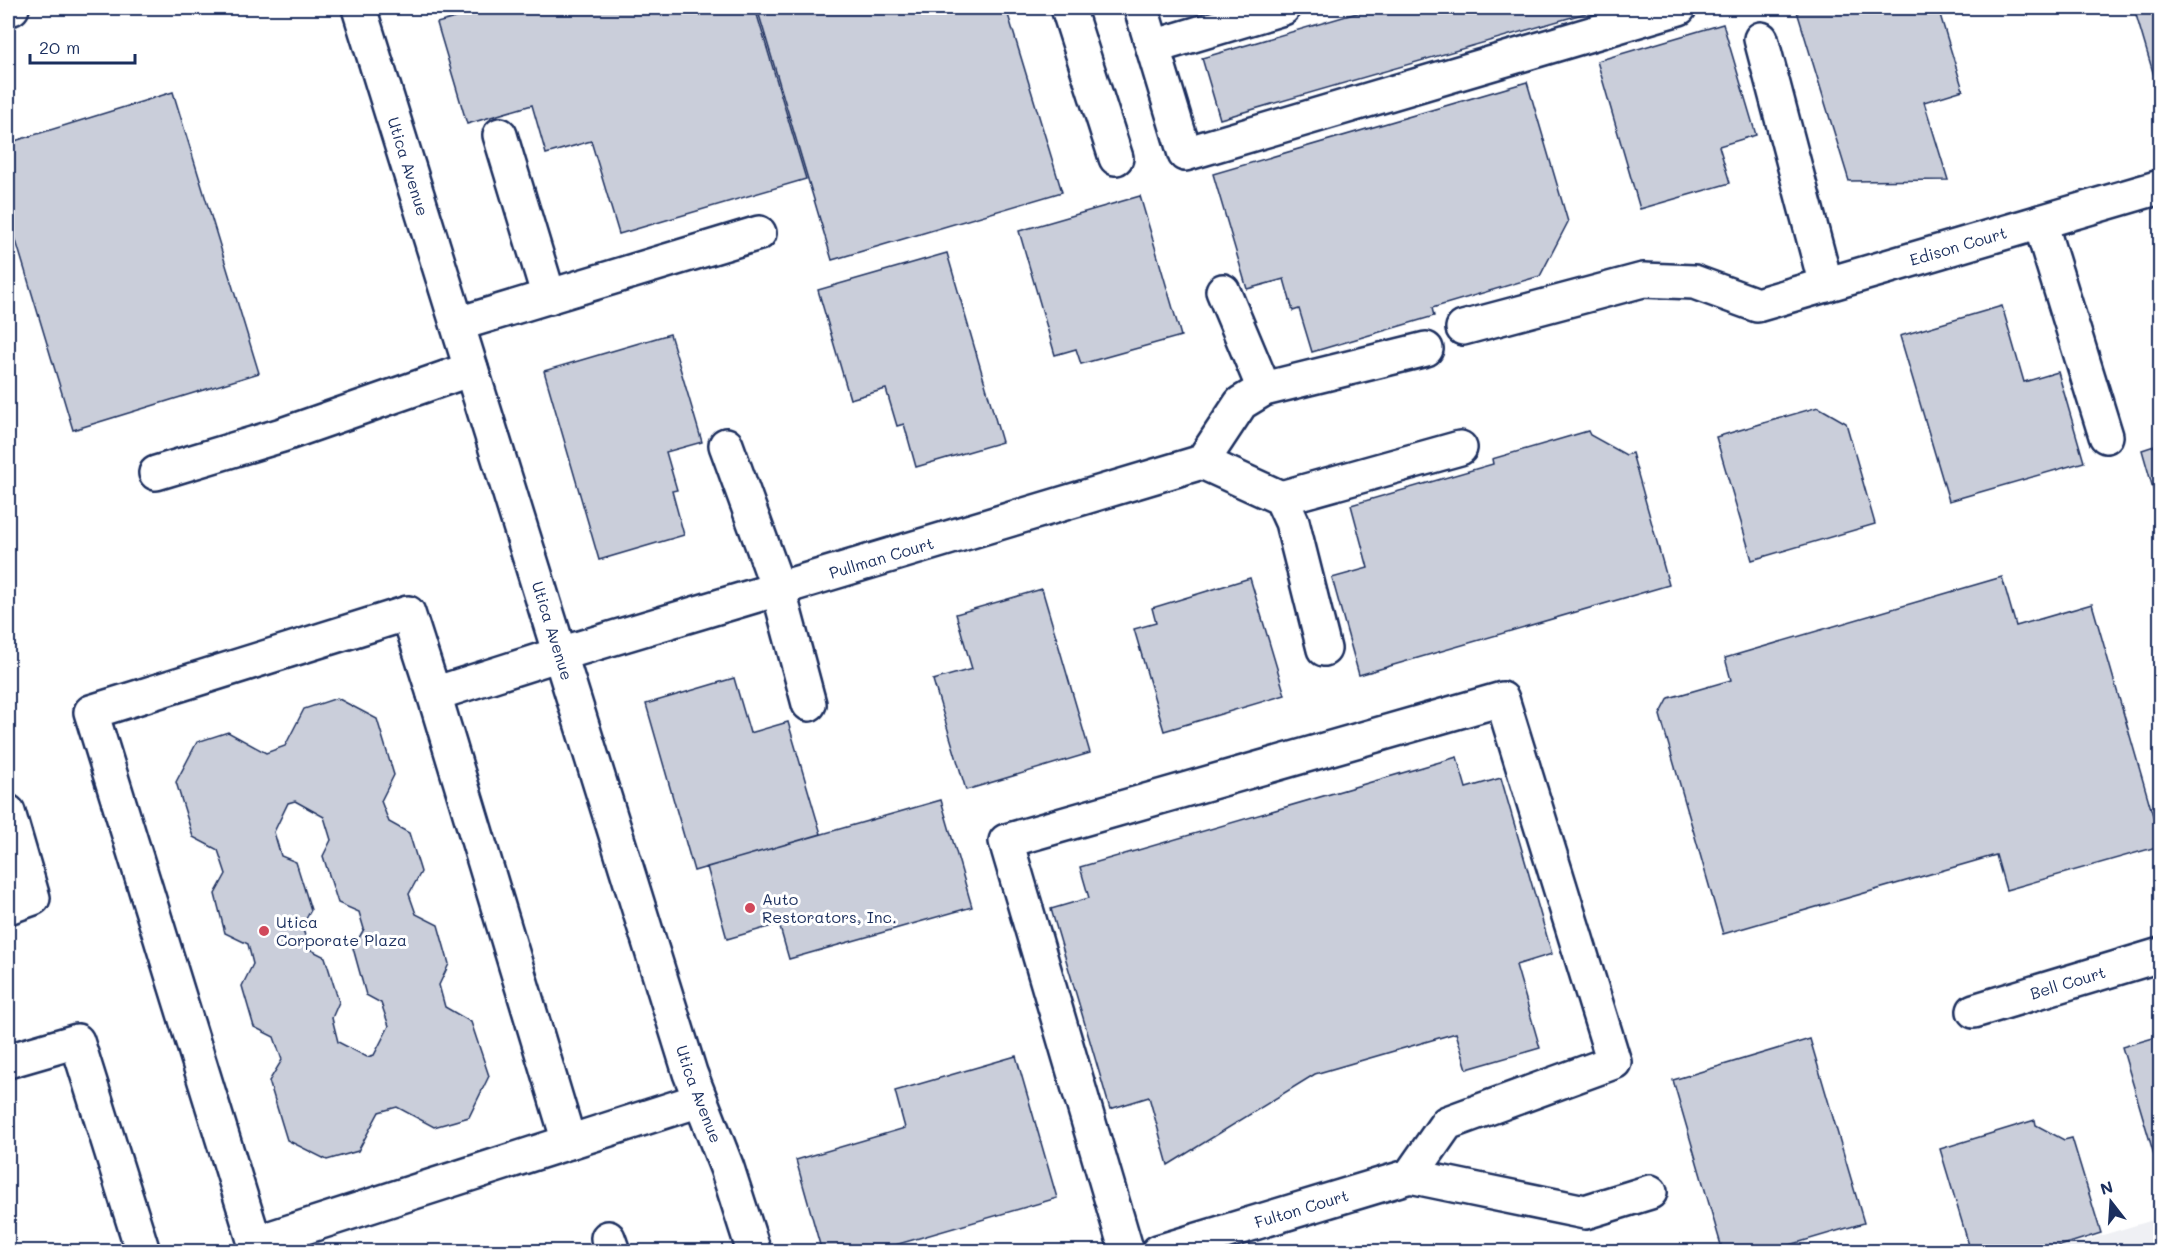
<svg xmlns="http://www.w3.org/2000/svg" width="2168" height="1259" font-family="Mali,sans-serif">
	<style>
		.built { fill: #eff0f4 }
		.building { fill: #caceda; stroke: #1b2f5e; stroke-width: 1.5; fill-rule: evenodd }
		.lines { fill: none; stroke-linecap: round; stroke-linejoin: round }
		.minor-casing { stroke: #1b2f5e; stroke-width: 38 }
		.major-casing { stroke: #1b2f5e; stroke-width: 38 }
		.minor { stroke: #fff; stroke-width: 33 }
		.major { stroke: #fff; stroke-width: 33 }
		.poi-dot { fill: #d1495b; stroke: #fff; stroke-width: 2 }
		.labels { text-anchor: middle; stroke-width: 6; stroke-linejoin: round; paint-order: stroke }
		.street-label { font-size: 16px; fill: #1b2f5e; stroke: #fff }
		.poi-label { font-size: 16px; fill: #1b2f5e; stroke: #fff; text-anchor: start }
	</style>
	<rect width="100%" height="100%" fill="#fff"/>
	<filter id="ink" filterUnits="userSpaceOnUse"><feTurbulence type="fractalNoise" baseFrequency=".0167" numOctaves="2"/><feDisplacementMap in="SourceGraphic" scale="12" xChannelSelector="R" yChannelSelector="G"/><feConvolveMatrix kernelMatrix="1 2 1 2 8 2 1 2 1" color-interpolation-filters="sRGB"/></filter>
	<g filter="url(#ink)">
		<path class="built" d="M2160 1218V1251H2049Z"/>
		<path class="building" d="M491 8H755L806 179 619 234 591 141 546 154 532 105 467 124 437 23Z
			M757 8H1006L1062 192 832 260Z
			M1374 8H1603L1220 119 1202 58Z
			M1796 8H1938L1963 90 1924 102 1948 180 1849 181Z
			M2134 8H2160V96Z
			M1723 24 1756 135 1719 146 1730 183 1640 209 1597 61Z
			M1527 82 1568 222 1540 276 1432 308 1434 316 1312 352 1299 309 1293 311 1284 279 1247 289 1213 174Z
			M173 92 259 373 73 430 8 214V143Z
			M1140 196 1181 336 1081 364 1076 349 1055 355 1019 231Z
			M947 253 1002 442 916 467 904 424 897 426 886 389 850 399 818 290Z
			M2002 306 2024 382 2058 372 2084 462 1949 501 1900 336Z
			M670 334 702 442 666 452 677 490 672 491 684 535 599 560 544 371Z
			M1818 407 1846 423 1875 524 1752 560 1716 437Z
			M1588 431 1590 435 1626 455 1632 453 1669 585 1359 675 1332 578 1368 568 1351 505 1493 464 1492 459Z
			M2160 444V513L2142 450Z
			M2002 577 2016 626 2092 604 2160 840V846L2006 890 1996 855 1723 934 1660 715 1669 698 1731 680 1725 658Z
			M1250 578 1285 695 1164 731 1134 629 1156 623 1152 608Z
			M1042 589 1090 753 966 790 933 680 972 669 956 614Z
			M734 678 750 733 788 722 821 834 694 871 646 704Z
			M337 698 377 719 394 775 381 801 389 822 409 833 421 872 409 894 416 914 438 925 449 964 439 985 445 1007 471 1022 489 1076 469 1117 434 1127 397 1107 379 1112 358 1151 327 1160 287 1140 269 1081 282 1060 274 1037 254 1027 242 986 253 964 248 944 225 933 215 894 226 874 218 850 193 837 176 782 197 742 228 732 266 753 285 746 304 709ZM295 801 324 817 331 840 323 856 338 903 359 912 364 929 353 948 366 995 381 1003 389 1026 374 1055 367 1057 338 1042 332 1018 339 1002 325 957 309 949 302 926 311 910 296 862 281 856 274 832 288 803Z
			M1457 757 1466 788 1501 778 1552 954 1516 965 1540 1048 1467 1069 1456 1033 1315 1074 1168 1165 1149 1097 1110 1109 1051 909 1089 898 1080 867Z
			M941 800 972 907 789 959 779 924 727 939 707 867Z
			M2160 1036V1175L2122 1047Z
			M1810 1039 1864 1223 1766 1252H1723L1673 1080Z
			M1016 1056 1057 1198 871 1252H822L796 1160 905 1128 895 1091Z
			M2035 1120 2036 1125 2064 1140 2072 1138 2101 1233 2041 1252H1971L1940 1149Z"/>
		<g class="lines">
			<g class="minor-casing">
				<g id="minor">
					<path id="s1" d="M359 8 690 1073 727 1168 754 1252"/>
					<path d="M1068 8 1116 158"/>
					<path d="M1141 8 1185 154 1679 8"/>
					<path d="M1761 39 1826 285"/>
					<path d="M1153 47 1283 8"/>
					<path d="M500 135 549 297"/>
					<path d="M2040 222 2106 436"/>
					<path d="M1223 291 1264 389"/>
					<path d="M458 324 759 233"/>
					<path id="s2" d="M1463 328 1643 280 1694 282 1757 305 2160 187"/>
					<path d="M726 445 778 588 809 704"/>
					<path d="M1202 462 1241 403 1264 389 1426 349"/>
					<path d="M1202 462 1281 498 1292 522 1324 649"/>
					<path d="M156 473 282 435 471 369"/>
					<path d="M1281 498 1460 448"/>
					<path d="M434 694 569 1142"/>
					<path d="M8 812 33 898 8 907"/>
					<path id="s3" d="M1974 1011 2160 955"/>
					<path d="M8 1061 77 1041 143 1252"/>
					<path id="s4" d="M700 1100 255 1243 91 712 408 613 434 694 560 654 1202 462"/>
					<path d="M608 1238 613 1252"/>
					<path d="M1127 1252 1006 841 1502 699 1614 1062 1447 1123 1410 1176"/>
					<path id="s5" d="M1158 1252 1410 1176 1585 1212 1650 1192"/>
				</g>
			</g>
			<g class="major-casing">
				<path id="major" d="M8 9 12 8"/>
			</g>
			<use href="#minor" class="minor"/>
			<use href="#major" class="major"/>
		</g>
	</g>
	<g class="poi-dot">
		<circle cx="750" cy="908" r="6"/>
		<circle cx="264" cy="931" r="6"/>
	</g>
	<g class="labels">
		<g class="street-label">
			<text dy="6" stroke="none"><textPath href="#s1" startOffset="166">Utica Avenue</textPath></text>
			<text dy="6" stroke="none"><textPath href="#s2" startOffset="514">Edison Court</textPath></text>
			<text dy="6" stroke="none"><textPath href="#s4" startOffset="1908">Pullman Court</textPath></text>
			<text dy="6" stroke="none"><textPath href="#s1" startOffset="652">Utica Avenue</textPath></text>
			<text dy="6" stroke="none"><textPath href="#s3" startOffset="98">Bell Court</textPath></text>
			<text dy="6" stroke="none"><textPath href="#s1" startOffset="1138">Utica Avenue</textPath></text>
			<text dy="6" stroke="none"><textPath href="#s5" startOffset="150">Fulton Court</textPath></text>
		</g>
		<g class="poi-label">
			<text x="762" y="905">Auto<tspan x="762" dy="18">Restorators, Inc.</tspan></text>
			<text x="276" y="928">Utica<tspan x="276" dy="18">Corporate Plaza</tspan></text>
		</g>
	</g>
	<rect width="2168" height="1259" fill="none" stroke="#fff" stroke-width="30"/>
	<rect x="15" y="15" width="2138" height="1229" fill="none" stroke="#1b2f5e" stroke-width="2" filter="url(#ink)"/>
	<g transform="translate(2111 1202) rotate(343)" stroke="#ffffff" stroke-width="4.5" paint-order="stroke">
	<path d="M0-4.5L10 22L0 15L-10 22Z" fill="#1b2f5e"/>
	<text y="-9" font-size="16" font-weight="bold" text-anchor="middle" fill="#1b2f5e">N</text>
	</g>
	<path d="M30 54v9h105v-9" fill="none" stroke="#1b2f5e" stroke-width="3"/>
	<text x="39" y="54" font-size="18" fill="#1b2f5e" stroke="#ffffff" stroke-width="4.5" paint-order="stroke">20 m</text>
</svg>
